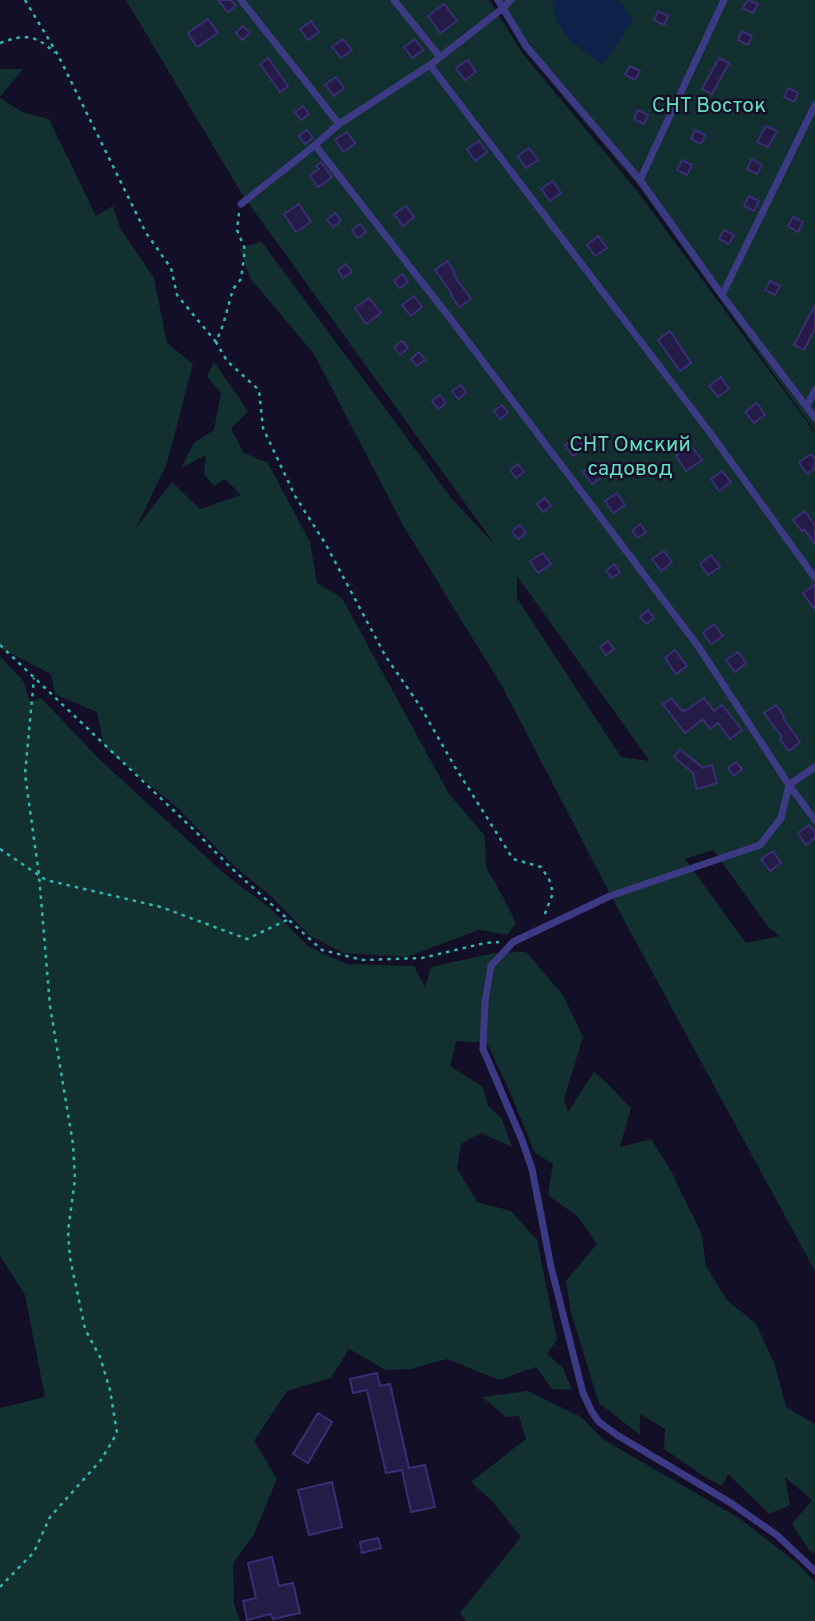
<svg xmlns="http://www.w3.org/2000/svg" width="815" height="1621" font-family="Overpass,sans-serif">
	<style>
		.green { fill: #12302f; fill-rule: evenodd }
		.water { fill: #0c2248 }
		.building { fill: #241b47; stroke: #3b2d73; stroke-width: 2 }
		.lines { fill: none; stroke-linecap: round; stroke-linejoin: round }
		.path { stroke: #2fb8b0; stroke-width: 2.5; stroke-dasharray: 3.5 5; stroke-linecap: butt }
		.lane { stroke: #3d3a85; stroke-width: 7 }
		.labels { text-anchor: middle; stroke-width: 5; stroke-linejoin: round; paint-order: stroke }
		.park-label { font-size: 21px; fill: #5fe0c0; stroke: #130f26 }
	</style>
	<rect width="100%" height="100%" fill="#130f26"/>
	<path class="green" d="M126 0H489L523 54 638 192 815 433V1271L619 911 502 686 404 527 314 354 250 278 240 249 261 241 452 499 496 546 242 194ZM517 576 649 760V761L621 757 517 598ZM713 850 769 928 780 936 746 943 685 859Z
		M494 0H815V431L637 184 522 48Z
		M0 69H23L0 97Z
		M0 98 22 112 49 119 96 216 113 206 120 228 154 278 167 343 193 364 167 463 136 528 172 482 200 509 241 495 225 479 214 486 204 474 206 455 181 468 194 443 214 430 221 393 207 376 214 362 248 411 231 429 244 453 268 463 310 542 317 583 342 598 449 794 485 836 486 867 502 895 516 923 507 935 479 930 406 957 343 953 309 935 273 898 232 864 178 808 104 747 97 712 55 694 51 674 2 649 0 646Z
		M0 656 24 682 30 702 41 698 99 759 227 876 270 908 309 947 347 964 414 966 425 987 431 967 494 953 526 952 563 995 583 1037 564 1099 568 1112 594 1072 606 1082 631 1108 620 1147 651 1139 671 1171 702 1235 706 1266 727 1300 756 1324 775 1365 786 1407 815 1424V1554L809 1550 792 1524 812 1500 785 1477 790 1505 769 1514 728 1474 722 1486 705 1477 664 1449 665 1429 640 1414V1435L599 1403 571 1313 566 1281 597 1244 577 1216 548 1195 553 1164 535 1153 510 1092 487 1043 456 1041 450 1066 483 1087 488 1106 502 1119 512 1147 481 1133 461 1144 457 1168 477 1202 511 1211 537 1240 557 1339 547 1354 563 1368 572 1390 552 1389 536 1367 499 1380 447 1359 410 1369 386 1370 349 1349 331 1378 287 1391 254 1441 277 1479 254 1534 233 1564 234 1604 240 1621H0V1408L45 1397 25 1295 0 1256Z
		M528 1391 581 1417 604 1440 739 1518 797 1563 815 1582V1621H466L460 1613 521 1537 492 1501 471 1482 526 1439 519 1416 506 1417 482 1397Z"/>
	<path class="water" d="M552 0H615L624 5 633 20 607 61 601 64 568 39 557 22Z"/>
	<path class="building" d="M218 0H231L236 6 228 12Z
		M748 0 758 4 753 13 743 8Z
		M444 4 457 21 440 33 428 16Z
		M658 11 668 16 664 25 654 20Z
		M208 19 218 33 197 47 188 33Z
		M311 21 319 32 308 40 300 29Z
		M243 26 250 33 242 40 236 33Z
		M742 31 752 36 748 45 738 40Z
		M343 39 352 50 341 58 332 47Z
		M415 39 423 50 412 58 404 47Z
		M268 58 288 86 280 92 260 64Z
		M719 58 729 63 712 94 702 89Z
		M468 60 476 72 465 80 456 68Z
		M630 66 640 71 635 80 625 75Z
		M336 77 344 88 334 96 325 85Z
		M788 88 798 93 794 102 784 97Z
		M303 106 309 114 301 120 295 112Z
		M638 110 648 115 644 124 634 119Z
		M766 126 777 131 768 147 757 142Z
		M307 130 313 138 305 144 299 136Z
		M695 130 705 135 701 144 691 139Z
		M347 132 355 143 344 152 335 140Z
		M479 141 487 152 475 161 467 149Z
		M529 148 538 160 526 168 518 156Z
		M752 159 762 165 757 174 747 169Z
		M682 160 692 165 687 175 677 170Z
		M321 162 332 177 318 187 310 176 319 169 316 166Z
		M553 181 561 193 550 201 541 189Z
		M749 196 759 201 754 211 744 206Z
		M299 204 311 222 296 232 284 214Z
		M406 206 414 217 403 226 394 214Z
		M335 213 341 221 333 227 327 220Z
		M793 217 803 222 798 232 788 226Z
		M360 224 366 232 358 238 352 230Z
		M724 230 734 235 729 244 719 239Z
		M598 236 607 248 595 256 587 245Z
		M447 261 455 273 453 274 471 299 459 307 451 295 452 294 435 270Z
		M346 264 352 272 343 278 338 270Z
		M402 274 408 282 399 288 394 281Z
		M770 281 780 286 775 295 765 290Z
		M414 296 422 307 411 316 402 305Z
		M369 298 381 313 366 324 355 308Z
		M815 305V328L804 350 794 345Z
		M670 331 691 363 680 371 658 340Z
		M402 341 408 348 400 355 394 347Z
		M419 352 425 360 417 366 411 359Z
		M721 377 729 389 718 397 709 386Z
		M461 385 466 393 458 399 452 391Z
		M440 395 446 403 438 409 432 401Z
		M757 403 765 415 754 423 745 412Z
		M502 405 508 413 500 419 494 411Z
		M576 436 585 448 573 456 565 445Z
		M686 439 702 460 686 471 676 456 682 451 678 445Z
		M811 454 815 459V468L807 474 799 462Z
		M518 464 524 472 516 478 510 470Z
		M595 464 603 476 592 484 583 472Z
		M722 471 731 482 719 491 711 479Z
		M617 493 625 505 613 513 605 501Z
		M545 498 551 506 543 512 537 504Z
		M805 511 815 526V544L804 529 802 531 793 520Z
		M640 524 646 532 638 538 632 531Z
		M520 525 526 533 518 539 512 531Z
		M664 551 672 562 661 571 652 559Z
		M543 553 551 564 538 573 530 561Z
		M711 555 720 567 708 575 700 564Z
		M614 564 620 572 612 578 606 571Z
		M815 584V610L803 593Z
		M648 610 654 618 646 624 640 617Z
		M714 624 723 636 711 644 703 633Z
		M608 641 614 649 606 655 600 647Z
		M675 650 687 666 676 674 665 658Z
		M738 652 746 663 735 672 726 660Z
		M671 698 682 711 684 710 685 711 704 698 714 711 722 705 742 730 730 739 718 723 710 729 703 719 685 733 663 704Z
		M776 705 784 716 783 718 800 742 789 751 780 739 782 737 764 713Z
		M680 749 703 768 712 765 717 783 697 789 693 773 674 757Z
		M736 762 742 769 734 776 728 768Z
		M809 825 815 832V838L806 845 798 833Z
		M773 851 781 863 770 871 761 859Z
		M377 1373 380 1386 390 1384 409 1468 425 1465 435 1507 411 1512 402 1470 386 1473 367 1390 353 1393 350 1379Z
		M318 1413 332 1422 308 1463 293 1454Z
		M332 1482 342 1527 309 1535 298 1490Z
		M378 1538 381 1548 362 1553 360 1542Z
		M272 1557 279 1586 293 1583 300 1613 273 1619 271 1614 247 1620 243 1601 256 1598 248 1563Z"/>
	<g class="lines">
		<path class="path" d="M25 0 58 55 146 233 171 268 177 295 216 342
			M0 43C25 34 35 34 55 53
			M239 213 237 230 245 249 241 279 233 289 223 325 216 342 227 361 259 390 263 428 295 496 325 543 386 657 420 706 455 767 513 859 541 867 549 879 553 893 544 916
			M0 645 193 829 229 866 322 950 363 960 422 958 485 943 499 942
			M0 849 46 880 161 907 247 939 287 920
			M0 1587 34 1552 50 1517 101 1460 117 1433 110 1390 100 1357 85 1329 70 1258 68 1231 75 1179 73 1144 50 1006 39 875 25 774 34 678"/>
		<path class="lane" d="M241 0 339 124
			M394 0 440 57
			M498 0 526 46 640 180 722 295 815 418
			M430 65 711 434 815 578
			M315 145 453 322 698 646 789 785 781 818 760 845 610 896 513 942 491 966 485 1002 483 1049 522 1140 532 1169 551 1267 583 1393 592 1412 599 1422 617 1435 731 1503 778 1536 815 1571
			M640 180 724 0
			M241 204 315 145 339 124 430 65 503 8 511 0
			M722 295 815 105
			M807 406 815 390
			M815 767 789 785 815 820"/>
	</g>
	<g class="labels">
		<g class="park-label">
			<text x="709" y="112">СНТ Восток</text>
			<text x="630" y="451">СНТ Омский<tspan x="630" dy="24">садовод</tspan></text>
		</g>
	</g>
</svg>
